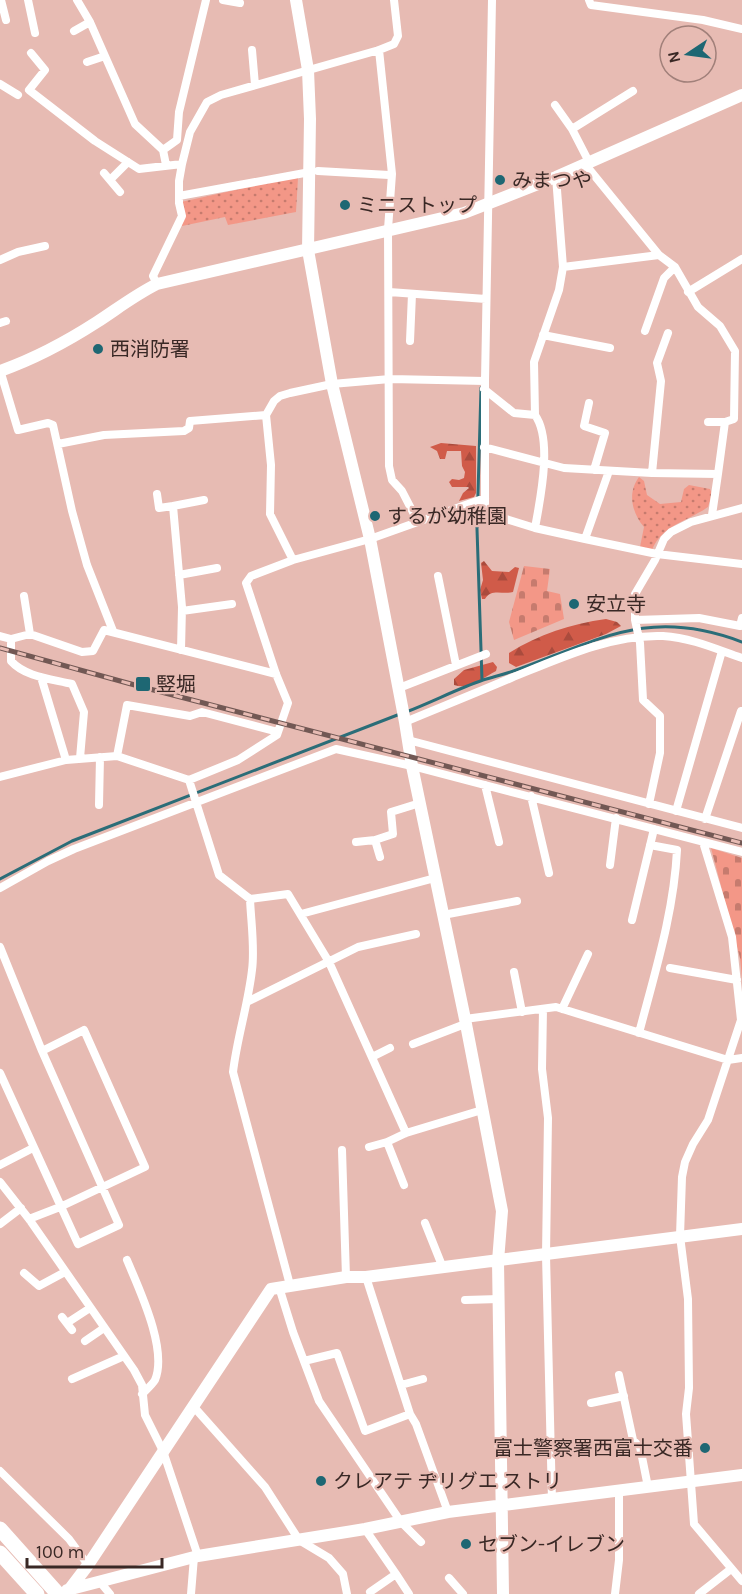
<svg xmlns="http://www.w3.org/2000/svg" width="742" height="1594" font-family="Karla,'Noto Sans JP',sans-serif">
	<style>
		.green { fill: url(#green-dots) }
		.forest { fill: url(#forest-firs) }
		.cemetery { fill: url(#cemetery-stones) }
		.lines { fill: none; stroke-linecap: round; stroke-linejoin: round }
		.stream { stroke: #2b6d78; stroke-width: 3 }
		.street { stroke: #fff; stroke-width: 8 }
		.secondary { stroke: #fff; stroke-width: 12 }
		.highway { stroke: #fff; stroke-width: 15 }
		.rail-casing { stroke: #725854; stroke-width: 5 }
		.rail { stroke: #e7bbb3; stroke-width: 3; stroke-dasharray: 9; stroke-linecap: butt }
		.poi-dot { fill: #1e6773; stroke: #e7bbb3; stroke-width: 2 }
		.labels { text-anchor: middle; stroke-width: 4.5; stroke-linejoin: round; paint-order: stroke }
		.poi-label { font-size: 20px; fill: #392825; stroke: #e7bbb3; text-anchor: start }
	</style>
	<defs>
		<pattern id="green-dots" width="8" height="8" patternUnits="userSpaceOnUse" patternTransform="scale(1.5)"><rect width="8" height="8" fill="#f39787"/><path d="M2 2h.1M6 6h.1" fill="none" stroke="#c67b6e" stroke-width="1.8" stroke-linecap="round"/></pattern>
		<pattern id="forest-firs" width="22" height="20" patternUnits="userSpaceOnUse" patternTransform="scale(1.5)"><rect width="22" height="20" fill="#d05b49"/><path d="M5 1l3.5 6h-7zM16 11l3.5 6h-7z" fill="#aa4b3d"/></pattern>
		<pattern id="cemetery-stones" width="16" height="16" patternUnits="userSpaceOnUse" patternTransform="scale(1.5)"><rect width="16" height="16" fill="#f39787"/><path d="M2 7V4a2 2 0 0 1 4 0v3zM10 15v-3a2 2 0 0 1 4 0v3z" fill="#c67b6e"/></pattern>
	</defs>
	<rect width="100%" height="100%" fill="#e7bbb3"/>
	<path class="green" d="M295 177 298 178 296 212 228 225 225 217 182 226 181 202Z
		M639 477 644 481 647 495 660 504 681 502 684 489 689 485 710 489 712 494 708 507C688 521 662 525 652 550L640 547 644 527C632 513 627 493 639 477Z"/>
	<path class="forest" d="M441 443 476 446V493L474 497 459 501 463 493 469 488 468 487H452L449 482 452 479 459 480 464 478 465 472 462 466 461 451H447L445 459H440L437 451 430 447Z
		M484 561 492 571 509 572 515 567 519 568 513 592C503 595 491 588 485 599H482L480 590 483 580 481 563Z
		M606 619 617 622 621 626 606 634 516 667 509 663V653C539 634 571 624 606 619Z
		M493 662 497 667 496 671C483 678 469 690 454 685V679L464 670Z"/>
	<path class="cemetery" d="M524 566 550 569 547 591 560 594 564 619 514 640 509 622Z
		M711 848 742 858V979L740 958Z"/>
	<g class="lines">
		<path class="stream" d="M481 388 477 529 482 680
			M406 712C432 702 457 689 483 680 496 676 509 673 522 668 605 637 652 608 742 642
			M0 879 72 841 400 714"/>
		<path class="street" d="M1 0 6 20
			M28 0 35 33
			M77 0 90 22 135 124 163 150 166 165
			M223 0 240 3
			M492 0 485 381V508L493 515 535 528 585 539 657 554 742 564
			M589 0 591 5 703 20 742 29
			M74 31 90 22
			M252 50 255 85
			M379 50 392 174 388 229 389 466 392 480 402 491 418 522
			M31 53 45 70 29 90 95 141 139 169 182 164
			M87 62 105 56
			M0 84 18 95
			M555 105 572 129 589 162
			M572 129 633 91
			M163 150 177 140 179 112 206 0
			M318 171 389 175
			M104 173 120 192
			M110 180 128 162
			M179 196 310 172
			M0 260 18 252 45 246
			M563 267 659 255
			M157 284 153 276 182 216 179 203V181L182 164 190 132 207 102 221 95 379 50 394 44 398 36 394 0
			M389 292 486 299
			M688 292 742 259
			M0 323 6 321
			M645 331 664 278 675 267
			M543 335 610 348
			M410 341 412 294
			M0 370 18 430 48 423 53 425 72 511 87 565 113 631
			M484 389 514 413 535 415
			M589 403 584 426 605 433 594 470
			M708 422H725
			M58 444 104 435 184 431 189 428 190 421 266 415
			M484 447 564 468 652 473 718 474 725 422 734 419 735 351 720 326 698 307 675 267 659 255 585 164
			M652 473 661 381 657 363 668 333
			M157 494 159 508 173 506
			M712 515 718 474
			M535 528C540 500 553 440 535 415L534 362 559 290 563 267 556 177
			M585 539 609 471
			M293 560 270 514 271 465 266 415 274 401 280 396 290 393 332 384 390 379 485 381
			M179 575 217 568
			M438 576 456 665
			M24 596 30 634 82 652 93 651 104 630 276 674
			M182 611 232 604
			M635 620 699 618 740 626 742 618
			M0 636 11 639 30 634
			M11 639V661C25 677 52 679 72 684L84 712 80 758
			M181 650 182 607 173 506 204 500
			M41 677 66 760
			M399 688 486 654
			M405 722C441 707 476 693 511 678 558 659 611 634 663 636 692 638 716 649 742 658
			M408 740 742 828
			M117 756 127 705 190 716 202 712 278 732
			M0 777 66 760 117 756 189 780 238 760 277 735 288 703 276 674 246 583 251 576 293 560 370 539 485 498
			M189 780 219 875 250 899C251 922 255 948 252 970 248 1005 237 1038 233 1072L290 1285
			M485 785 499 842
			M531 796 549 873
			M649 804 660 753V716L643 700 640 643 635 620V594L655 560 664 539 671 532 691 522 742 508
			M99 805 100 757
			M676 811 722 651
			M705 819 741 711
			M356 842 375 840
			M703 842 732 937 741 1020 708 1120 693 1144 685 1162 682 1177 680 1236 688 1299 689 1388 686 1414 694 1524 742 1581
			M380 857 375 840 393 834 391 812 420 803
			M610 865 616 818
			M0 888 48 861 74 849 336 749 412 766 742 852
			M250 899 288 894 329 962 406 1133
			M301 914 435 878
			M443 915 517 901
			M632 920 654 829
			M0 947 42 1051 119 1225 78 1244 0 1073
			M670 968 737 980
			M514 972 522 1012
			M247 1002 358 947 416 934
			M543 1009 542 1069 548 1118 546 1255 552 1500
			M562 1009 588 954
			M465 1019 556 1007 728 1060 742 1058
			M639 1033C655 972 674 912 677 850L650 845
			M413 1044 465 1024
			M372 1057 390 1048
			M387 1142 404 1185
			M369 1147 387 1142 406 1133 482 1110
			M342 1150 346 1277
			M0 1165 33 1148
			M0 1182 29 1219 134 1370 142 1385 145 1415 163 1451 198 1556
			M29 1219 60 1207 145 1167 84 1030 42 1051
			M425 1223 443 1268
			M0 1224 21 1208
			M127 1260C139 1289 168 1349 155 1380 152 1385 146 1390 142 1394
			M24 1273 39 1286 65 1272
			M366 1277 410 1414 416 1424 448 1512
			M279 1287 293 1332 319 1401 401 1522 421 1542
			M465 1300 499 1299
			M62 1317 72 1330
			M67 1323 90 1308
			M85 1341 104 1328
			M304 1361 337 1353 365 1431 410 1414
			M619 1375 633 1440 640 1447 648 1487
			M72 1379 124 1356
			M401 1385 423 1379
			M591 1403 624 1396
			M194 1407 265 1487 299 1540 329 1558 343 1574 347 1594
			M0 1471 69 1539 88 1565
			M365 1529 396 1574 370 1592
			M396 1574 409 1594
			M449 1578 463 1594
			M100 1582 110 1594
			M191 1594 194 1557
			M615 1594 619 1560V1490
			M699 1594 731 1569"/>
		<path class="secondary" d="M296 0 308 70 310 119 308 250 332 384 370 539 405 722 412 766 465 1019 502 1211 498 1261 503 1594
			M0 371C34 359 66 342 97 322 117 309 135 295 157 284L464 213 556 177 742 95
			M67 1590 198 1556 365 1529 448 1512 742 1475
			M66 1594 88 1565 271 1289 346 1277H366L742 1229"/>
		<path class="highway" d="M0 1529 58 1594
			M0 1553 37 1594"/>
		<g class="rail-casing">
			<path id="rail" d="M0 648 142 687 742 843"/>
		</g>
		<use href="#rail" class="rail"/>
	</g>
	<g class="poi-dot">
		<circle cx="500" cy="180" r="6"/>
		<circle cx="345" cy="205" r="6"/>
		<circle cx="98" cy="349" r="6"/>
		<circle cx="375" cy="516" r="6"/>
		<circle cx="574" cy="604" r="6"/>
		<rect x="135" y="676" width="16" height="16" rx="3"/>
		<circle cx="705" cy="1448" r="6"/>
		<circle cx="321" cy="1481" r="6"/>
		<circle cx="466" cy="1544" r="6"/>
	</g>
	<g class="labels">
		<g class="poi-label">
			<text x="512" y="187">みまつや</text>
			<text x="357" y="212">ミニストップ</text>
			<text x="110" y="356">西消防署</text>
			<text x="387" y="523">するが幼稚園</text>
			<text x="586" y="611">安立寺</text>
			<text x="156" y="691">竪堀</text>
			<text x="693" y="1455" text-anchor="end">富士警察署西富士交番</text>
			<text x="333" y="1488">クレアテ ヂリグエ ストリ</text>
			<text x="478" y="1551">セブン-イレブン</text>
		</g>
	</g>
	<g transform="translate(688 54) rotate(257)"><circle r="28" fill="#e7bbb3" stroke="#a1807a" stroke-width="1.5"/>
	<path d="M0-4.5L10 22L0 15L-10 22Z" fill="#1e6773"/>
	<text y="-9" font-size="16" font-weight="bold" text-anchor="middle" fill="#392825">N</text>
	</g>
	<path d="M27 1558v9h135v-9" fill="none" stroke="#392825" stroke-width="3"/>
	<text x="36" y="1558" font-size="18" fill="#392825" stroke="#e7bbb3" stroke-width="4.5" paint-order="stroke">100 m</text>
</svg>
